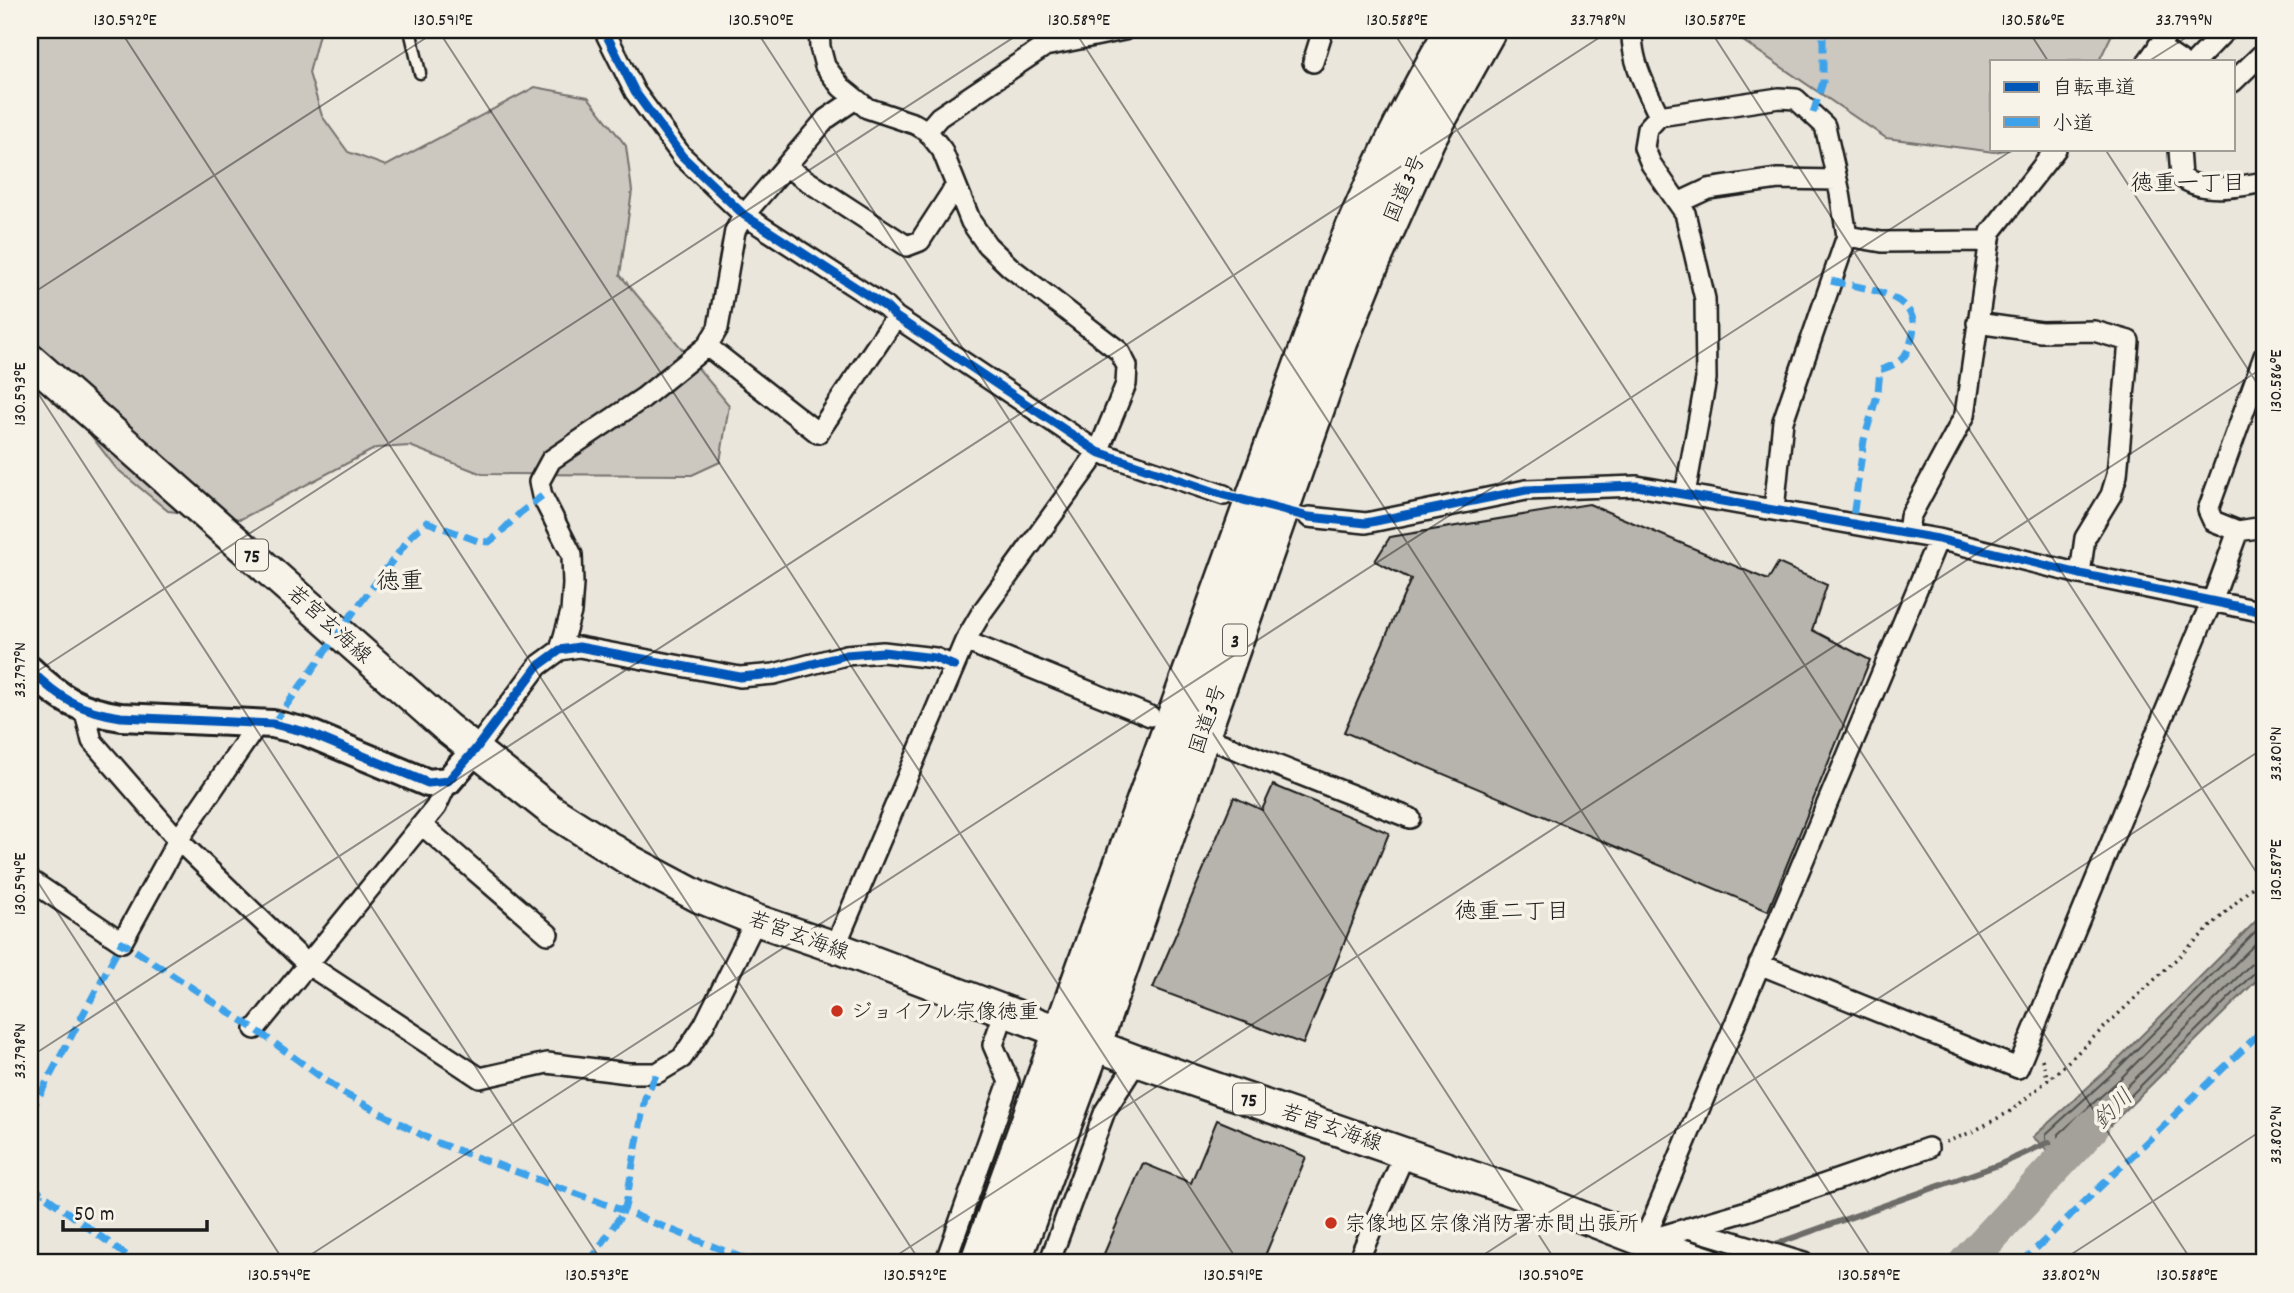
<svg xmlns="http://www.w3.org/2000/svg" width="2294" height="1293" font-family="Dekko,'Klee One',sans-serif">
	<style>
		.green { fill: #ccc8c0; stroke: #74726e; stroke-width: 2 }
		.water { fill: #a3a19a; stroke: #6d6c68; stroke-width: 2 }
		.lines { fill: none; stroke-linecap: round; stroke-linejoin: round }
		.shore { stroke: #52514e; stroke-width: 2 }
		.stream { stroke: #6d6c68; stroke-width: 6 }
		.river { stroke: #a3a19a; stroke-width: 35 }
		.building { fill: #b6b4ac; stroke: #1c1c1c; stroke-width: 2 }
		.lane-casing { stroke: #1c1c1c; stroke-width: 15 }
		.street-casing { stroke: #1c1c1c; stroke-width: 24 }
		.secondary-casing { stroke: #1c1c1c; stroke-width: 32 }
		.primary-casing { stroke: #1c1c1c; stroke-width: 35 }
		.highway-casing { stroke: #1c1c1c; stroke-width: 40 }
		.path { stroke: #1c1c1c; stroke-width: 3.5; stroke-dasharray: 2 5; stroke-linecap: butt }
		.lane { stroke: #f7f3e8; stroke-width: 10 }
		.street { stroke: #f7f3e8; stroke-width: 19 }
		.secondary { stroke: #f7f3e8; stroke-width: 26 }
		.primary { stroke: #f7f3e8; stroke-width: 30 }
		.highway { stroke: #f7f3e8; stroke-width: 35 }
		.quiet { stroke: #3da2ea; stroke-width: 7; stroke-dasharray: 14 7; stroke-linecap: butt }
		.cycleway-casing { stroke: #f7f3e8; stroke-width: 13 }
		.cycleway { stroke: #0057b8; stroke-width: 9 }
		.ticks { fill: none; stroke: #1c1c1c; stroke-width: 2; stroke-opacity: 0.45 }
		.poi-dot { fill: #c8321e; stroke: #f7f3e8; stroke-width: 2.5 }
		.labels { text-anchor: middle; stroke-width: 7; stroke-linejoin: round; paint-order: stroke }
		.shield { fill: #f7f3e8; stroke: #5e5c59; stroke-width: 2 }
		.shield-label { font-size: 19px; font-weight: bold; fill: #1c1c1c }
		.street-label { font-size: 21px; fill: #1c1c1c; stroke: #f7f3e8 }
		.poi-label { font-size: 21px; fill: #1c1c1c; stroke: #f7f3e8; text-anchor: start }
		.neighbourhood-label { font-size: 23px; fill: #1c1c1c; stroke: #f7f3e8 }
		.water-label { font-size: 23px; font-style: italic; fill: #52514e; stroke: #f7f3e8 }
		.quarter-label { font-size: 24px; fill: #1c1c1c; stroke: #f7f3e8 }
		.neatline { fill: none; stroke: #1c1c1c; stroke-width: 2.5 }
		.ticks-label { font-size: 18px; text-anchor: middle; fill: #1c1c1c }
	</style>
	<rect width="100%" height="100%" fill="#eae6dc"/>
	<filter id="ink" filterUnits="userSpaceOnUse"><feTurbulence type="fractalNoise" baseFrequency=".0143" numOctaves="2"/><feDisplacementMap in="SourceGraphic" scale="14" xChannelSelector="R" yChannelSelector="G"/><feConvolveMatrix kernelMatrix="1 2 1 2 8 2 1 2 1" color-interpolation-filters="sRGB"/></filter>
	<g filter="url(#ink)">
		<path class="green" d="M30 30H320L309 73 322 116 348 152 386 166 535 87 588 97 626 146 632 191 620 275 729 405 720 462 692 475 482 474 410 446 376 448 241 519 168 511 116 468 30 356Z
			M1727 30H2114L2099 61H1991V149H2011L1994 152 1886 138Z"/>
		<path class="water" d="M2264 913V973L2067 1168 2033 1137 2109 1068Z"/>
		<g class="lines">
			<path class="shore" d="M2264 923 2113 1073 2046 1134V1139L2065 1157H2069L2256 971 2264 969
				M2264 935 2119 1080 2059 1134V1139L2065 1145 2069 1144 2250 965 2257 961 2264 960"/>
			<path class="stream" d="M1770 1246 2001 1164 2049 1142
				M1722 1263 1750 1253"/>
			<path class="river" d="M1966 1263 2092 1127"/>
		</g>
		<path class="building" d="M1589 504 1768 580 1778 563 1827 585 1812 630 1870 660 1768 911 1344 732 1411 579 1375 561 1390 537Z
			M1273 785 1389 833 1303 1044 1153 988 1234 797 1262 810Z
			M1217 1120 1306 1157 1262 1263H1100L1143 1163 1191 1183Z"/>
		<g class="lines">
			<g class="lane-casing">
				<path id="lane" d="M410 30 420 73"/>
			</g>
			<g class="street-casing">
				<path id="street" d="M604 30 635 92 682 156 744 215 886 307 896 317 1098 452 1224 495
					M819 30 820 47 825 66 841 87 867 108 915 124 927 131 942 150 971 222 987 245 1010 267 1119 351 1127 366 1126 384 1098 452 982 612 965 641 835 947
					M1632 30C1631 62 1646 88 1659 116
					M2158 46 2180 61
					M2148 61 2170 30
					M2196 61 2226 30
					M1313 62 1323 30
					M2233 82 2264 52
					M854 100 826 119 744 215 735 231 718 328 707 346 818 433 896 317
					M927 131 939 117 1045 46 1124 30
					M2179 149 2181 177C2203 194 2238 187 2264 182
					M786 167 907 246 920 241 955 187
					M1678 203 1708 189 1778 179 1837 180
					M1847 236 1882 242 1980 241
					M1977 323 2041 332 2094 331 2129 341 2117 475 2111 495 2085 538 2080 574
					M2264 356 2208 510 2213 521 2238 531 2264 527
					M1685 494 1706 379 1705 299 1685 213 1651 164 1644 147 1647 129 1659 116 1779 98 1796 99 1825 126 1840 193 1847 236 1783 421 1774 510
					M1309 517 1366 523 1526 490 1637 486 1938 539 2080 574 2264 612
					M1908 534 1910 517 1965 415 1991 232 2056 149
					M965 641 1150 716
					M560 650 571 612 573 584 572 555 542 496 539 482 551 460 643 398 707 346
					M84 708 92 741 178 840 307 964 480 1078 547 1063 628 1073H657L682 1058 704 1025 756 920
					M1220 743 1410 818
					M475 750 538 666 560 650 579 647 740 677 774 674 846 655 883 652 935 658 954 666
					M422 825 548 934
					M30 880 122 942 178 840 259 722
					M1759 964 2018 1068 2201 625 2212 602 2238 531
					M255 1029 436 807 448 781
					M1688 1228 1804 1263
					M1644 1241 1938 539
					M1644 1241 1747 1211 1928 1148
					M945 1263 1009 1082 993 1045 1004 1013
					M1049 1263 1105 1111 1137 1061
					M1357 1263 1405 1153"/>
			</g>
			<g class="secondary-casing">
				<path id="secondary" d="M30 670C60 699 80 711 121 717L273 724 306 732 428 783 448 781 475 750"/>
			</g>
			<g class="primary-casing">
				<path id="primary" d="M30 359 447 728 552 811 631 861 699 897 756 920 835 947 1137 1061 1525 1195 1662 1248 1709 1263"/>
			</g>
			<g class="highway-casing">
				<path id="highway" d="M978 1263 1338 265C1372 183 1409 106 1453 30
					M1012 1263 1093 1045 1340 341 1368 271 1427 139 1488 30"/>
			</g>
			<path class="path" d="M2042 1059 2048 1080
				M1946 1142 1972 1132 2011 1111 2055 1074 2264 876"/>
			<use href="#lane" class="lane"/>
			<use href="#street" class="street"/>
			<use href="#secondary" class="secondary"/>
			<use href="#primary" class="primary"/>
			<use href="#highway" class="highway"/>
			<path class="quiet" d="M1813 113 1823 82V30
				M1831 281C1861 288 1925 293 1912 338 1906 360 1900 363 1880 370L1878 392 1864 440 1852 524
				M273 724 358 606 412 535 427 522 478 541 489 542 497 536 520 513 542 496
				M30 1113 122 942 255 1029 343 1093 435 1142 624 1211 755 1263
				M30 1185 137 1263
				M30 1213 41 1193
				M589 1263 624 1211 626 1203 645 1098 657 1073
				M2021 1263 2264 1029"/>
			<g class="cycleway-casing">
				<path id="cycleway" d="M604 30 635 92 682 156 744 215 886 307 896 317 1098 452 1224 495 1309 517 1366 523 1526 490 1637 486 1938 539 2080 574 2264 612
					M30 670C60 699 80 711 121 717L273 724 306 732 428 783 448 781 475 750 538 666 560 650 579 647 740 677 774 674 846 655 883 652 935 658 954 666"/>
			</g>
			<use href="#cycleway" class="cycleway"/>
		</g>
	</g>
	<path class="ticks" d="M120 30 921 1263M438 30 1239 1263M756 30 1557 1263M1074 30 1875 1263M1392 30 2193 1263M1710 30 2264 884M2028 30 2048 61M2149 61 2198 30M2105 149 2264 394M30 295 438 30M30 381 603 1263M30 676 1025 30M30 870 285 1263M30 1057 1611 30M298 1263 2014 149M885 1263 2264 367M1471 1263 2264 748M2058 1263 2264 1129"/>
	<g class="poi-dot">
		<circle cx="837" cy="1011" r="7"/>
		<circle cx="1331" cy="1223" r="7"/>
	</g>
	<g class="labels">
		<g class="shield">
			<rect x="236" y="539.5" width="32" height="31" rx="5"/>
			<rect x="1223" y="624.5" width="24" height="31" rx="5"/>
			<rect x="1233" y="1083.5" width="32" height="31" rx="5"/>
		</g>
		<g class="shield-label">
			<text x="252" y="562">75</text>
			<text x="1235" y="647">3</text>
			<text x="1249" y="1106">75</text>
		</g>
		<g class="street-label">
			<text transform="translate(1404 188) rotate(-66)" y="7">国道3号</text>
			<text transform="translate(330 624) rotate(42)" y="7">若宮玄海線</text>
			<text transform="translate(1207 719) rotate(-71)" y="7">国道3号</text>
			<text transform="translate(799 935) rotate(20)" y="7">若宮玄海線</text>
			<text transform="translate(1332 1127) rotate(19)" y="7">若宮玄海線</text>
		</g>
		<g class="poi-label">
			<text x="851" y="1018">ジョイフル宗像徳重</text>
			<text x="1345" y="1230">宗像地区宗像消防署赤間出張所</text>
		</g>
		<g class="neighbourhood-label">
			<text x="2188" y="190">徳重一丁目</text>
			<text x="1512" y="918">徳重二丁目</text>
		</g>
		<g class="water-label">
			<text transform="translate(2112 1108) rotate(-45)" y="8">釣川</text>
		</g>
		<g class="quarter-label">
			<text x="400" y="588">徳重</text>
		</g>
	</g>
	<rect width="2294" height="1293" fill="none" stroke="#f7f3e8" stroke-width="77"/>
	<rect x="1990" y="60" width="245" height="91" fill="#f7f3e8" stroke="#9f9d96" stroke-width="2"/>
	<rect x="2004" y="82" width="35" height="10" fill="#0057b8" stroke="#9f9d96" stroke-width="2"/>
	<text x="2052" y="94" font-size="21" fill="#1c1c1c">自転車道</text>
	<rect x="2004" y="117" width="35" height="10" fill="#3da2ea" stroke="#9f9d96" stroke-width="2"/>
	<text x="2052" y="130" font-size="21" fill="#1c1c1c">小道</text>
	<path d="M63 1220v10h144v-10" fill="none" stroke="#1c1c1c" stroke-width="3.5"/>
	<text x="74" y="1220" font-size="21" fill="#1c1c1c" stroke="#f7f3e8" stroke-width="5" paint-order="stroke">50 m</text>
	<rect x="38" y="38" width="2218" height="1216" class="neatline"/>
	<g class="ticks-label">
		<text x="125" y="25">130.592°E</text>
		<text x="443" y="25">130.591°E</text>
		<text x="761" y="25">130.590°E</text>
		<text x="1079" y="25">130.589°E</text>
		<text x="1397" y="25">130.588°E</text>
		<text x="1598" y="25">33.798°N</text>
		<text x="1715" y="25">130.587°E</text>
		<text x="2033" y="25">130.586°E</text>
		<text x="2184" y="25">33.799°N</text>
		<text transform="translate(2275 381) rotate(-90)" y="6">130.586°E</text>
		<text transform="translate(19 394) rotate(-90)" y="6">130.593°E</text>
		<text transform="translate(19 670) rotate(-90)" y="6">33.797°N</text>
		<text transform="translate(2275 754) rotate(-90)" y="6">33.801°N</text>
		<text transform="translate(2275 870) rotate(-90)" y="6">130.587°E</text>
		<text transform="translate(19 884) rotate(-90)" y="6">130.594°E</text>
		<text transform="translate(19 1051) rotate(-90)" y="6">33.798°N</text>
		<text transform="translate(2275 1135) rotate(-90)" y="6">33.802°N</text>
		<text x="279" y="1280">130.594°E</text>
		<text x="597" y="1280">130.593°E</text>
		<text x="915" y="1280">130.592°E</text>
		<text x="1233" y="1280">130.591°E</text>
		<text x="1551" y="1280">130.590°E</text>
		<text x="1869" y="1280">130.589°E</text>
		<text x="2071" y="1280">33.802°N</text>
		<text x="2187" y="1280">130.588°E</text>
	</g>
</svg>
